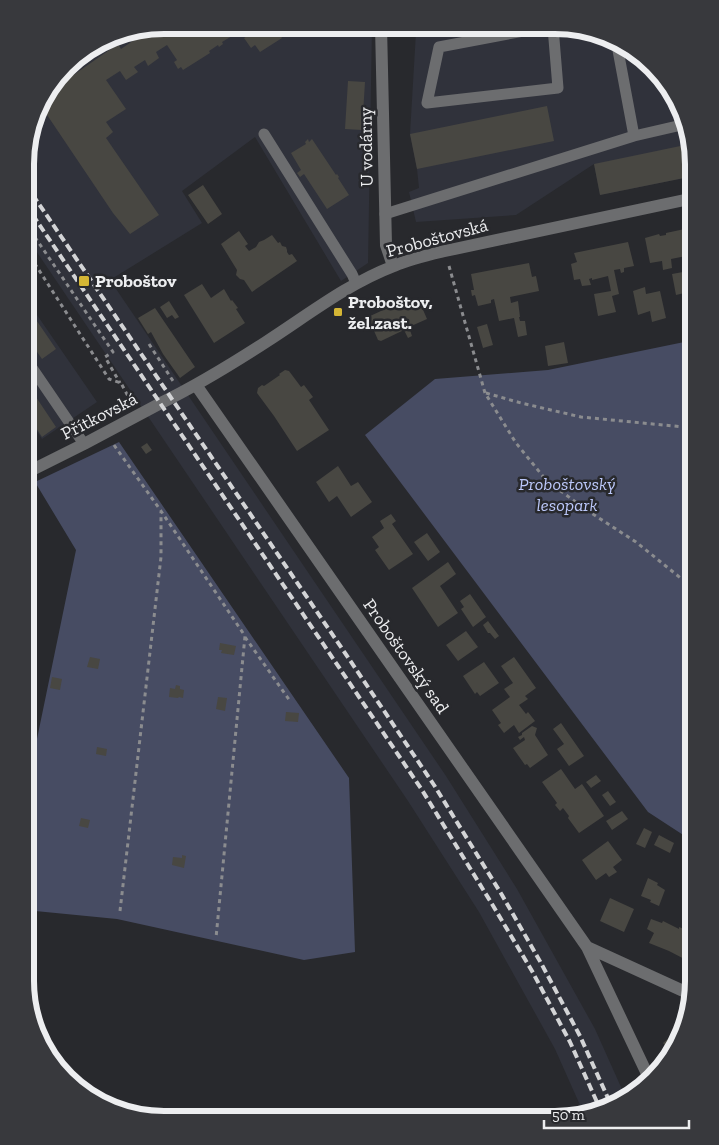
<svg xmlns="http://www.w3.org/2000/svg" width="719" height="1145" font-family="'Zilla Slab',serif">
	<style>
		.built { fill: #30323b }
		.green { fill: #474c63 }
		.building { fill: #484742 }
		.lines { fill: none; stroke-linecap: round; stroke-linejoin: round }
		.path { stroke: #8b8c8f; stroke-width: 3; stroke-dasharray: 4 4; stroke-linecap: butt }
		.service { stroke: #6c6d6f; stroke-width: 11 }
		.minor { stroke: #6c6d6f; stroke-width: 12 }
		.tertiary { stroke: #6c6d6f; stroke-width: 12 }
		.rail { stroke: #d3d4d6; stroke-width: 4; stroke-dasharray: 8 4; stroke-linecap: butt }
		.poi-dot { fill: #d4b635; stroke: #28292d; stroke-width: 2 }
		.labels { text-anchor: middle; stroke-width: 5; stroke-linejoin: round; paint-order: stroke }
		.street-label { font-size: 18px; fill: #edeef0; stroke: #28292d }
		.poi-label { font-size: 18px; font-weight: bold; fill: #edeef0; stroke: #28292d; text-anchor: start }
		.park-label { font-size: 18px; font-style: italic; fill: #bcc8fa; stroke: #28292d }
		.rim { fill: none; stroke: #edeef0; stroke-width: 6 }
	</style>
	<rect width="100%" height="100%" fill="#28292d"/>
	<path class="built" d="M164 25 372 26 368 263 341 281 255 137 182 191 202 223 110 280 446 776 517 889 595 1029 625 1096 608 1110 584 1114 555 1049 479 912 408 801 26 236V146L39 102 72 60 111 35Z
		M449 27 582 28 646 59 684 111 694 164V176L600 195 594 164 516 215 416 222 409 192 419 188 417 169 410 134 416 32Z
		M26 299 97 402 42 439 26 415Z"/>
	<path class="green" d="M694 340V842L648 812 365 435 435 379 548 370Z
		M119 442 349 778 355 952 304 960 117 919 25 910V797L76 550 35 482Z"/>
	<path class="building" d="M164 25H225L232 36 222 42 223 44 219 47 218 45 209 51 210 53 183 70 181 67 178 69 174 62 177 60 167 45 156 52 159 58 148 66 145 60 134 67 138 72 126 80 120 71 106 80 126 109 106 122 113 132 106 138 159 215 130 234 113 213 39 103 46 94 118 44 121 49 153 27Z
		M248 26H274L282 38 260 52 255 45 251 48 244 38 249 35 244 28Z
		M348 81 365 82 362 130 345 129Z
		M547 106 554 141 417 169 410 134Z
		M308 139 309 142 312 139 336 175 337 174 339 177 338 178 349 195 327 209 304 174 300 177 297 173 301 170 291 153 306 144 305 142Z
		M690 144 694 164V176L600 195 594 164Z
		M203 185 222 214 208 224 188 195Z
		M694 227V263L688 264 686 256 671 259 672 268 663 270 662 261 650 263 645 238 659 234 660 236 666 235V233Z
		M239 231 248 244 245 246 249 251 256 247 259 242 264 240 272 235 278 243 280 242 282 246 286 247 287 250V252L289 255 292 254 297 261 252 292 244 280 240 279 236 275 237 270 221 244Z
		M628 242 634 266 624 268V272L621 273 620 269 614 270 619 294 612 296 616 312 598 316 594 294 611 291 608 276 592 280V278L589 279 591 285 582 286 580 279 574 280 571 264 577 262 574 253Z
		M529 263 532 277 536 276 539 291 510 297 511 303 518 301 520 317H519L520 321H525L527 335 518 337 514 318 499 321 494 299 491 300V303L478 306 475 295 472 296 471 290H474L471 274Z
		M694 270V281L691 282 693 291 676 295 672 274Z
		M202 284 211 298 224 289 231 301 232 300 238 308 236 309 245 323 214 343 184 295Z
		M645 287 646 294 660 291 666 318 652 322 650 311 638 315 633 291Z
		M409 298 414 308 421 305 427 319 409 327 412 336 408 338 404 330 381 341 378 340 368 317Z
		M169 301 179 317 175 319 172 315 167 318 160 307Z
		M26 305 56 349 42 359 26 336Z
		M155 308 195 367 180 378 163 354 151 332 148 334 138 318Z
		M487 324 493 345 483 348 477 327Z
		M564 342 568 363 548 366 545 346Z
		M285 370 289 371 301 387 304 385 313 397 309 400 329 430 297 451 274 416 257 393 258 388 262 385 264 386 280 375 279 374Z
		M26 382 56 427 42 437 26 413Z
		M147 443 152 450 146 454 141 447Z
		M338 466 351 486 358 482 372 502 351 517 337 496 329 502 316 482Z
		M391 514 396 521 392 524 413 554 389 570 375 550 379 547 372 537 384 528 380 521Z
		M427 533 440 552 428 561 414 542Z
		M448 562 456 574 440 586 458 613 438 627 412 588Z
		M470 594 486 617 473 627 461 609 464 607 460 601Z
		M488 621 499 636 495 639 490 633H488L483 625Z
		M466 631 478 647 458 661 446 645Z
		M220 643 236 646 234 655 221 653 222 650H219Z
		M90 657 100 659 98 669 87 667Z
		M514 657 536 688 525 696 528 699 519 705 526 714 528 712 535 721 519 733 514 725 504 733 498 725 501 723 492 710 510 697 504 689 513 683 501 666Z
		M484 662 499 683 480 696 477 692 475 694 463 676Z
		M52 677 62 679 60 690 50 688Z
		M176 685 180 686V689L184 690 183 698 179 697 178 698 169 697 170 688 175 689Z
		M218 697 227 698 225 711 216 709Z
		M286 712 299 713 298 722 285 721Z
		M561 723 584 756 569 766 557 749 564 744 553 729Z
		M532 726 537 728 535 735 548 755 530 768 527 764 525 765 513 748 525 740 524 737 520 740 518 737 522 735V733Z
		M97 747 107 749 106 756 96 754Z
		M561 769 575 789 582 784 604 816 579 833 568 818 569 816 563 808 560 811 555 805 557 803 542 782Z
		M596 775 601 781 591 788 586 782Z
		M608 791 616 802 610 806 602 795Z
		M622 811 628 819 612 830 606 821Z
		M81 818 90 820 88 828 79 826Z
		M644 828 652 832 645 848 636 844Z
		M659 835 674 843 670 853 654 845Z
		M608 841 622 860 613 867 617 872 609 877 606 873 596 880 582 860Z
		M182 855 186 856 184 868 172 865 173 857 182 858Z
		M648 878 658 883 657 885 665 890 659 906 650 902 651 900 641 896Z
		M610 898 634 909 624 932 600 921Z
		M651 919 662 923 663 921 679 929V927L689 931 694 920V964L669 951 649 943 654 933 647 929Z
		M679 1029 674 1044 668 1058 664 1053 668 1049 663 1043Z"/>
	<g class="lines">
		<path class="path" d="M26 224 113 352 105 357 120 383
			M26 250 109 379 121 383 131 402
			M449 266 485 393 516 443 546 480 585 509 636 542 688 584 694 592
			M149 344 173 381
			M486 393 521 403 581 417 694 428
			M114 445 161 511 245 636 216 938
			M245 637 290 701
			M120 911 161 557V512"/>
		<path class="service" d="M545 27 439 47 427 103 558 88 553 27
			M617 45 634 136
			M264 134 352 274 356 283
			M385 214 634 136 686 124
			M26 359 84 444"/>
		<path class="minor" d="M381 26 386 245 393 266
			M196 385 587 947 649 1078
			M161 403C198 385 232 364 266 342 308 315 347 284 394 266 410 259 428 255 445 251L694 198
			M587 947 692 995"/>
		<path class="tertiary" d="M26 473 84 444 161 403"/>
		<path class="rail" d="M26 185 343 650 434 785 502 895 541 963 580 1036 612 1107
			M26 205 422 790 492 904 532 971 570 1042 601 1111"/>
	</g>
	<g class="poi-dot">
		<rect x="78" y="275" width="12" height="12" rx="2.5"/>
		<rect x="333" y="307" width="10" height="10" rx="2.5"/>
	</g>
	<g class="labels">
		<g class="street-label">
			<text transform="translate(366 147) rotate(-91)" y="6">U vodárny</text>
			<text transform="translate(437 238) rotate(-15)" y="6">Proboštovská</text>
			<text transform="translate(99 416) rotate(-27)" y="6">Přítkovská</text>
			<text transform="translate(406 656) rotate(55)" y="6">Proboštovský sad</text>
		</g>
		<g class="poi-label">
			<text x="95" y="287">Proboštov</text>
			<text x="348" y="308">Proboštov,<tspan x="348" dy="21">žel.zast.</tspan></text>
		</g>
		<g class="park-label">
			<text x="567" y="490">Proboštovský<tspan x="567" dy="21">lesopark</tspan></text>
		</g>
	</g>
	<path d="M0 0H719V1145H0ZM164 34H555A130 130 0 0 1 685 164V981A130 130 0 0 1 555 1111H164A130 130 0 0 1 34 981V164A130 130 0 0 1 164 34Z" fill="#38393d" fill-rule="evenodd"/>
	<path class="rim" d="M164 34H555A130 130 0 0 1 685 164V981A130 130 0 0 1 555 1111H164A130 130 0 0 1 34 981V164A130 130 0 0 1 164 34Z"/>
	<path d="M544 1120v8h145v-8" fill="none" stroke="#edeef0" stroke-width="2.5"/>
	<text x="552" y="1120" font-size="15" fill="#edeef0" stroke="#28292d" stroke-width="4" paint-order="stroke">50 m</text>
</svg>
